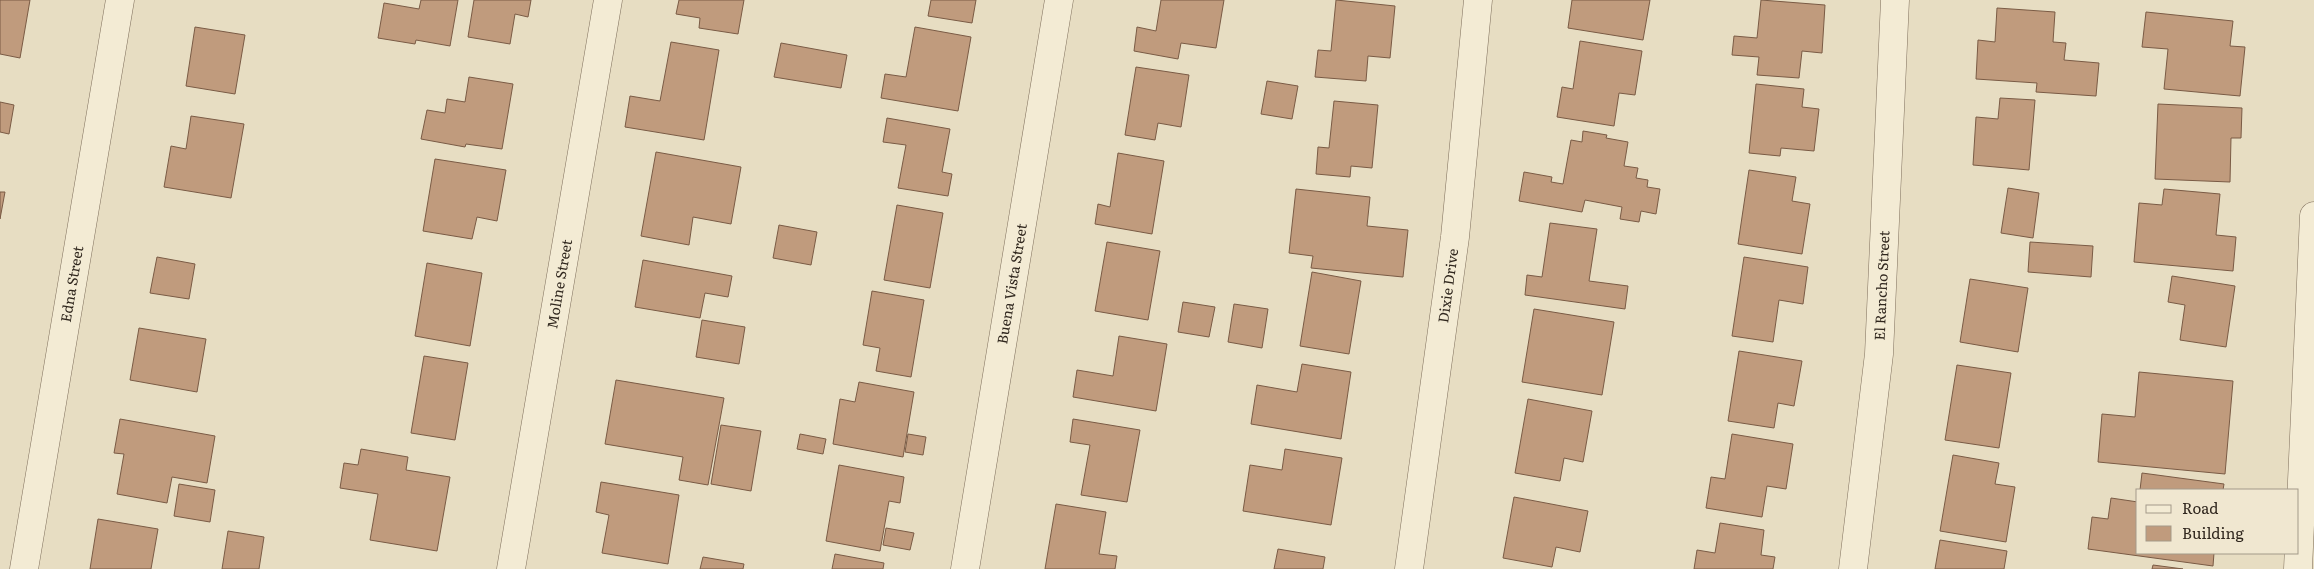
<svg xmlns="http://www.w3.org/2000/svg" width="2314" height="569" font-family="Literata,serif">
	<style>
		.building { fill: #c09b7d; stroke: #7a5b45 }
		.lines { fill: none; stroke-linecap: round; stroke-linejoin: round }
		.minor-casing { stroke: #7f6f5c; stroke-width: 29 }
		.minor { stroke: #f3ebd4; stroke-width: 28 }
		.labels { text-anchor: middle; stroke-width: 4.5; stroke-linejoin: round; paint-order: stroke }
		.street-label { font-size: 14px; fill: #30271e; stroke: #f0e7d0 }
	</style>
	<rect width="100%" height="100%" fill="#e7ddc2"/>
	<path class="building" d="M0 0H30L20 58 0 54Z
		M421 0H458L450 46 416 40 415 44 378 38 384 3 419 9Z
		M474 0H531L528 17 515 14 510 44 468 37Z
		M679 0H744L738 34 699 28 700 18 676 14Z
		M931 0H976L972 23 928 16Z
		M1161 0H1224L1216 48 1181 43 1178 59 1134 51 1137 27 1156 31Z
		M1336 0 1395 6 1390 58 1368 56 1366 81 1315 77 1318 50 1331 51Z
		M1572 0H1650L1643 40 1568 28Z
		M1761 0 1825 5 1822 53 1802 51 1799 78 1757 75 1759 57 1732 55 1734 36 1757 38Z
		M1997 8 2055 12 2053 42 2066 43 2064 60 2099 63 2096 96 2036 92 2037 83 1976 79 1978 40 1995 42Z
		M2146 12 2233 21 2230 46 2245 47 2240 96 2164 89 2168 49 2142 47Z
		M195 27 245 35 235 94 186 86Z
		M915 27 971 37 958 111 881 98 885 74 906 77Z
		M1580 41 1642 51 1635 95 1619 93 1614 126 1557 117 1562 87 1573 89Z
		M671 42 719 50 704 140 625 127 630 96 660 101Z
		M781 43 847 55 841 88 774 77Z
		M1136 67 1189 75 1181 127 1158 123 1155 140 1125 135Z
		M469 77 513 84 502 149 466 144 465 147 421 139 427 110 445 113 447 99 465 102Z
		M1267 81 1298 86 1292 119 1261 114Z
		M1756 84 1804 89 1802 107 1819 109 1814 151 1781 148 1780 156 1749 153Z
		M2000 98 2035 100 2029 170 1973 165 1976 117 1998 119Z
		M1334 101 1378 105 1372 168 1351 166 1350 177 1316 174 1318 147 1329 148Z
		M0 102 14 105 9 134 0 132Z
		M2158 104 2242 108 2241 138H2231L2230 182 2155 179Z
		M191 116 244 124 231 198 164 187 171 146 186 149Z
		M887 118 950 129 942 172 952 174 948 196 898 188 906 145 883 142Z
		M1583 131 1607 135 1606 138 1628 142 1624 166 1638 168 1636 178 1648 180 1647 187 1660 189 1656 214 1641 211 1639 222 1620 219 1622 207 1585 200 1582 212 1519 201 1524 172 1552 177 1551 182 1563 184 1571 140 1582 142Z
		M656 152 741 167 731 224 693 217 689 245 641 236Z
		M1118 153 1164 161 1152 234 1095 224 1098 204 1110 207Z
		M435 159 506 170 497 221 477 217 472 239 423 231Z
		M1749 170 1796 177 1792 201 1810 204 1802 254 1738 244Z
		M2008 188 2039 193 2033 238 2001 233Z
		M1296 189 1370 197 1367 226 1408 230 1403 277 1311 268 1313 256 1289 253Z
		M2164 189 2220 194 2216 235 2236 237 2233 271 2134 262 2139 203 2162 205Z
		M0 192H5L0 219Z
		M897 205 943 213 930 288 884 280Z
		M1550 223 1597 229 1589 281 1628 286 1625 309 1525 295 1527 275 1542 277Z
		M779 225 817 232 811 265 773 258Z
		M1107 242 1160 251 1148 320 1095 311Z
		M2030 242 2093 246 2091 277 2028 272Z
		M157 257 195 264 189 299 150 293Z
		M1744 257 1808 267 1803 304 1779 300 1773 342 1732 336Z
		M643 260 732 276 728 297 705 293 700 318 635 307Z
		M427 263 482 273 470 346 415 336Z
		M1312 272 1361 281 1349 354 1300 346Z
		M2172 276 2235 286 2226 347 2180 340 2185 305 2168 302Z
		M1970 279 2028 288 2018 352 1960 342Z
		M872 291 924 300 911 377 876 371 880 348 863 345Z
		M1183 302 1215 307 1209 337 1178 332Z
		M1234 304 1268 309 1262 348 1228 342Z
		M1534 309 1614 322 1602 395 1522 382Z
		M702 320 745 327 739 364 696 357Z
		M139 328 206 339 197 392 130 380Z
		M1119 336 1167 344 1156 411 1073 397 1077 370 1113 376Z
		M1739 351 1802 361 1794 406 1778 403 1774 428 1728 421Z
		M424 356 468 363 455 440 411 433Z
		M1302 364 1351 372 1341 439 1251 424 1257 385 1297 392Z
		M1957 365 2011 373 1999 448 1945 440Z
		M2139 372 2233 381 2225 474 2098 462 2102 414 2135 417Z
		M616 380 724 398 708 485 679 480 683 457 605 444Z
		M859 382 914 392 903 457 833 444 840 399 855 402Z
		M1528 399 1592 411 1583 462 1564 458 1560 481 1515 473Z
		M120 419 215 436 207 483 172 477 167 503 117 494 124 454 114 453Z
		M1073 419 1140 430 1127 502 1081 495 1090 445 1070 442Z
		M721 425 761 431 751 491 711 484Z
		M800 434 826 439 823 454 797 449Z
		M908 434 926 437 923 455 905 452Z
		M1732 434 1793 444 1786 489 1767 486 1762 517 1706 508 1711 477 1725 479Z
		M361 449 408 457 406 470 450 477 437 551 370 540 378 494 340 488 344 463 358 465Z
		M1285 449 1342 458 1331 525 1243 511 1250 465 1282 470Z
		M1953 455 1999 463 1995 484 2015 487 2006 542 1940 531Z
		M839 465 904 477 900 503 889 501 880 551 826 541Z
		M2142 473 2224 484 2223 490H2140Z
		M601 482 679 495 668 564 602 553 609 515 596 512Z
		M179 484 215 490 210 522 174 516Z
		M1514 497 1588 511 1580 552 1556 547 1552 567 1503 558Z
		M2111 498 2138 502V553H2214L2213 566 2088 549 2092 517 2108 519Z
		M1056 504 1106 512 1099 554 1117 556 1115 569H1045Z
		M98 519 158 529 151 569H90Z
		M1720 523 1764 530 1761 555 1775 557 1773 569H1694L1697 550 1715 553Z
		M886 528 914 533 910 550 883 545Z
		M228 531 264 537 259 569H222Z
		M1940 540 2007 551 2004 569H1935Z
		M1278 549 1325 557 1323 569H1274Z
		M835 554 884 563 883 569H832Z
		M703 557 744 564 743 569H700Z
		M2153 565 2183 569H2152Z"/>
	<g class="lines">
		<g class="minor-casing">
			<g id="minor">
				<path id="s1" d="M24 569 120 0"/>
				<path id="s2" d="M511 569 608 0"/>
				<path id="s3" d="M965 569 1059 0"/>
				<path id="s4" d="M1409 569 1455 237 1478 0"/>
				<path id="s5" d="M1853 569 1879 354 1895 0"/>
				<path d="M2298 569 2314 216"/>
			</g>
		</g>
		<use href="#minor" class="minor"/>
	</g>
	<g class="labels">
		<g class="street-label">
			<text dy="5" stroke="none"><textPath href="#s1" startOffset="289">Edna Street</textPath></text>
			<text dy="5" stroke="none"><textPath href="#s2" startOffset="289">Moline Street</textPath></text>
			<text dy="5" stroke="none"><textPath href="#s3" startOffset="289">Buena Vista Street</textPath></text>
			<text dy="5" stroke="none"><textPath href="#s4" startOffset="286">Dixie Drive</textPath></text>
			<text dy="5" stroke="none"><textPath href="#s5" startOffset="285">El Rancho Street</textPath></text>
		</g>
	</g>
	<rect x="2136" y="489" width="162" height="65" fill="#f0e7d0" stroke="#a39a89"/>
	<rect x="2146" y="505" width="25" height="8" fill="#f3ebd4" stroke="#a39a89"/>
	<text x="2182" y="514" font-size="15" fill="#30271e">Road</text>
	<rect x="2146" y="526" width="25" height="15" fill="#c09b7d" stroke="#a39a89"/>
	<text x="2182" y="539" font-size="15" fill="#30271e">Building</text>
</svg>
